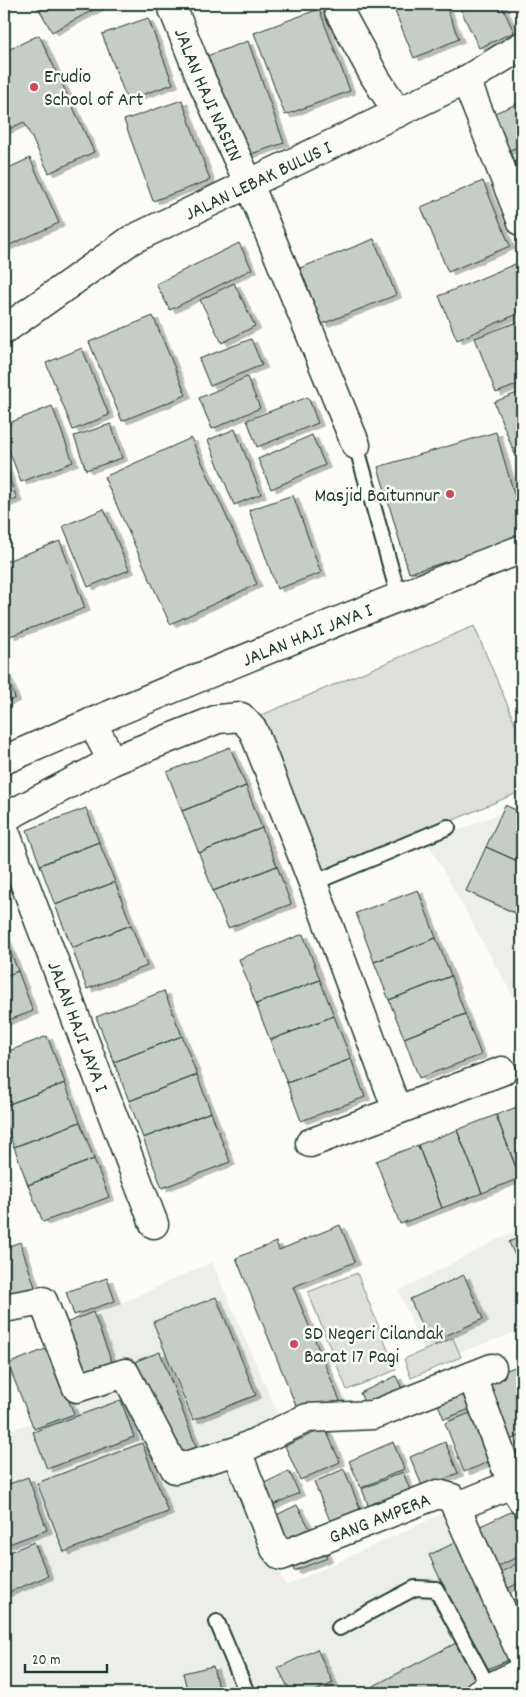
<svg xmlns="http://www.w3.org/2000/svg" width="526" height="1697" font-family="Dekko,sans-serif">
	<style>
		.built { fill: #eceee9 }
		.green { fill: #dde0db; stroke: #7e8e88 }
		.building { fill: #c6cdc7; stroke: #1f3d34; filter: url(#shadow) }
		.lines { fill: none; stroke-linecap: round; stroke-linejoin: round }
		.lane-casing { stroke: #1f3d34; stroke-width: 18 }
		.street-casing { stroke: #1f3d34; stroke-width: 31 }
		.secondary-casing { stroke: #1f3d34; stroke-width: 31 }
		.lane { stroke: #fdfcf7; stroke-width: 14 }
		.street { stroke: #fdfcf7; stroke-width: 28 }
		.secondary { stroke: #fdfcf7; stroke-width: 28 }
		.poi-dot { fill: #d1495b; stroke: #fdfcf7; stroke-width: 2 }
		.labels { text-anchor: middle; stroke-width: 5; stroke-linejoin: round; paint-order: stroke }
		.poi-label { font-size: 20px; fill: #1f3d34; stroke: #fdfcf7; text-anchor: start }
		.street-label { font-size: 20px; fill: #1f3d34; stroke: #fdfcf7 }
	</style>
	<defs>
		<filter id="shadow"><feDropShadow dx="5.5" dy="3" stdDeviation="0" flood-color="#0004"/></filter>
	</defs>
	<rect width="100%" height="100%" fill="#fdfcf7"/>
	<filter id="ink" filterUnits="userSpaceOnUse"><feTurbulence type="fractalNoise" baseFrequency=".02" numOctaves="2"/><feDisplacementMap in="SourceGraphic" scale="10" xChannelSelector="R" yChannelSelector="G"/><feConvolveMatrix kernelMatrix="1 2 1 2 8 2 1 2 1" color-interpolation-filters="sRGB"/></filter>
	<g filter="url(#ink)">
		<path class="built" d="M522 804V1013L428 843Z
			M522 1227V1330L429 1363 399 1291Z
			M212 1262 285 1431 234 1477 286 1586 441 1514 522 1677V1693H4V1432L77 1409 45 1338Z"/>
		<path class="green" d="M474 626 522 739V791L324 875 257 717Z
			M357 1273 396 1370 347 1390 308 1292Z
			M453 1338 461 1357 411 1378 404 1359Z"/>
		<path class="building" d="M36 4H104L52 32Z
			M392 4H445L459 39 414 58Z
			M458 4H501L514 32 479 48Z
			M319 9 350 91 285 115 254 33Z
			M148 18 173 84 127 100 102 34Z
			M39 35 94 152 49 173 24 122 4 131V52Z
			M248 41 284 143 239 158 204 57Z
			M182 100 210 180 153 201 124 120Z
			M522 102V145L498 155 482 118Z
			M30 158 59 223 5 247 4 244V170Z
			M522 159V205L501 167Z
			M483 181 510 246 448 272 421 207Z
			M374 239 396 295 322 324 300 268Z
			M239 243 252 269 170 310 156 284Z
			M515 264 522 281V312L457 340 439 296Z
			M234 283 255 326 222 343 200 300Z
			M153 316 186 395 122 421 89 342Z
			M520 321 522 327V383L496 393 475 338Z
			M251 339 262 365 210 386 199 359Z
			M82 348 109 415 73 430 46 363Z
			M247 377 260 408 212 429 199 398Z
			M522 391V455L516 457 494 402Z
			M308 397 318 423 257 447 247 420Z
			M52 406 73 462 21 482 4 437V425Z
			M111 424 122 458 86 470 74 436Z
			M235 429 261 494 234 505 208 440Z
			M496 432 522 521V539L409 573 378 467Z
			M312 435 325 465 271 489 258 459Z
			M191 438 257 584 170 624 104 477Z
			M4 464 17 499 4 504Z
			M293 495 321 573 277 589 249 510Z
			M104 509 129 570 88 587 63 526Z
			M60 541 85 608 10 636 4 619V562Z
			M4 669 15 698 4 703Z
			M230 747 246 786 182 811 167 772Z
			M246 786 262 828 199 853 182 811Z
			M505 805 522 813V863L486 847Z
			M86 808 99 842 40 865 27 830Z
			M262 828 277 866 213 891 199 853Z
			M99 842 115 882 55 905 40 865Z
			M486 847 522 863V916L466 891Z
			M277 866 291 904 228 928 213 891Z
			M115 882 131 925 72 948 55 905Z
			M418 890 436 938 374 962 356 913Z
			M131 925 147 966 87 989 72 948Z
			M303 934 320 980 256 1004 239 959Z
			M4 935 18 971 4 977Z
			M436 938 451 976 389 1000 374 962Z
			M18 971 33 1011 4 1022V977Z
			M451 976 465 1014 404 1038 389 1000Z
			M320 980 334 1016 270 1040 256 1004Z
			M164 991 182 1036 114 1062 96 1017Z
			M465 1014 481 1055 419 1078 404 1038Z
			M334 1016 351 1059 287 1083 270 1040Z
			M47 1036 65 1083 4 1106V1053Z
			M182 1036 197 1075 129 1101 114 1062Z
			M351 1059 365 1097 301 1121 287 1083Z
			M197 1075 211 1112 143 1138 129 1101Z
			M65 1083 80 1122 14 1147 4 1121V1106Z
			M522 1105V1177L520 1178 496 1115Z
			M211 1112 230 1162 162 1188 143 1138Z
			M496 1115 520 1178 482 1193 457 1130Z
			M80 1122 94 1159 28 1185 14 1147Z
			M457 1130 482 1193 442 1208 418 1145Z
			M418 1145 442 1208 400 1224 376 1161Z
			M94 1159 109 1197 43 1222 28 1185Z
			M340 1225 355 1262 293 1287 340 1401 301 1418 236 1258 276 1242 279 1250Z
			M522 1236V1271L509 1242Z
			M20 1242 38 1296 4 1308V1248Z
			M464 1275 483 1319 429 1343 410 1299Z
			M107 1278 115 1301 74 1315 66 1292Z
			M216 1297 256 1395 193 1420 153 1322Z
			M93 1312 116 1373 79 1387 56 1327Z
			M48 1348 74 1414 34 1429 8 1364Z
			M160 1352 199 1454 174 1463 136 1361Z
			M520 1365 522 1371V1435L510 1440 486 1378Z
			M396 1376 405 1395 369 1413 360 1393Z
			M470 1384 478 1406 444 1419 435 1397Z
			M121 1400 134 1437 47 1469 33 1432Z
			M478 1410 498 1458 464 1472 445 1423Z
			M325 1428 340 1462 300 1480 285 1446Z
			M393 1442 404 1469 361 1488 349 1461Z
			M445 1442 458 1473 423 1488 410 1457Z
			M142 1443 168 1512 64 1552 37 1483Z
			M522 1449V1494L507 1455Z
			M344 1469 363 1516 333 1528 314 1482Z
			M289 1471 299 1493 267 1508 256 1487Z
			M403 1472 414 1501 373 1518 362 1489Z
			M28 1477 47 1530 6 1545 4 1538V1486Z
			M297 1505 311 1531 282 1545 268 1519Z
			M513 1511 522 1531V1555L494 1568 476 1528Z
			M459 1541 513 1658 483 1671 429 1555Z
			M34 1542 48 1576 4 1594V1554Z
			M322 1546 327 1558 294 1571 290 1558Z
			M522 1561V1581L501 1592 493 1576Z
			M522 1595V1629L508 1602Z
			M458 1642 479 1681 456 1693H360Z
			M317 1649 333 1683 311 1693H291L278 1668Z
			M213 1666 219 1693H188L183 1673Z"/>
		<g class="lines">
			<g class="lane-casing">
				<path id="lane" d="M356 445 399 597
					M313 883 448 827
					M217 1622 247 1693
					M339 1628 415 1588 436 1589 489 1688"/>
			</g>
			<g class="street-casing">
				<g id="street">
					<path id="s1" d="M171 4 202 81 249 184 356 445"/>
					<path d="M338 4 339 11 375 77 398 113"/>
					<path d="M466 80 522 222"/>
					<path id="s2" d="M4 760C175 686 348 616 522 549"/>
					<path d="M112 761 218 719 241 717 253 730 313 883 397 1110"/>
					<path d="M4 818 112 761 92 722"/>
					<path id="s3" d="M4 829 154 1224"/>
					<path d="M310 1143 502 1071"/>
					<path d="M4 1308 43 1301 77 1388 125 1373 175 1469 237 1451 307 1418 373 1415 492 1368"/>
					<path d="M472 1376 512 1484 522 1500"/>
					<path id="s4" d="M237 1451 275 1549 281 1556 438 1494 452 1498 522 1656"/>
					<path d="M456 1507 512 1484"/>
					<path d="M479 1693 521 1672 522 1667"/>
				</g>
			</g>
			<g class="secondary-casing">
				<g id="secondary">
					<path id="s5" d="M4 330 131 240 466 80 522 46"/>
				</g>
			</g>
			<use href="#lane" class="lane"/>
			<use href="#street" class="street"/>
			<use href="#secondary" class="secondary"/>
		</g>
	</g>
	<g class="poi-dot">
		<circle cx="34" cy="87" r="5"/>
		<circle cx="450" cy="494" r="5"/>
		<circle cx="294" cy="1344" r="5"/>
	</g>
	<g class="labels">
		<g class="poi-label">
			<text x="44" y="82">Erudio<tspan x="44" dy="23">School of Art</tspan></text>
			<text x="440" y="501" text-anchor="end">Masjid Baitunnur</text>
			<text x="304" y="1339">SD Negeri Cilandak<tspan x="304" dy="23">Barat 17 Pagi</tspan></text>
		</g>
		<g class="street-label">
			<text dy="7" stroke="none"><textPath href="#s1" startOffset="98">JALAN HAJI NASIIN</textPath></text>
			<text dy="7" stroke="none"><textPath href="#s5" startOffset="296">JALAN LEBAK BULUS I</textPath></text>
			<text dy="7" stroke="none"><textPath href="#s2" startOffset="328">JALAN HAJI JAYA I</textPath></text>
			<text dy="7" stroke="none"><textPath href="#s3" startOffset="211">JALAN HAJI JAYA I</textPath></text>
			<text dy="7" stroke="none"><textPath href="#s4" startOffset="220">GANG AMPERA</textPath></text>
		</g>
	</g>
	<rect width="526" height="1697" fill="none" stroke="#fdfcf7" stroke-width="20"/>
	<rect x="10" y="10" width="506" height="1677" fill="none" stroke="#1f3d34" stroke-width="2" filter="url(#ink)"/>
	<path d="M25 1664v8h82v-8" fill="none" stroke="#1f3d34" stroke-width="2.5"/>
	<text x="32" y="1664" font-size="15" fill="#1f3d34" stroke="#fdfcf7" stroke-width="4" paint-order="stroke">20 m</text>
</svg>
